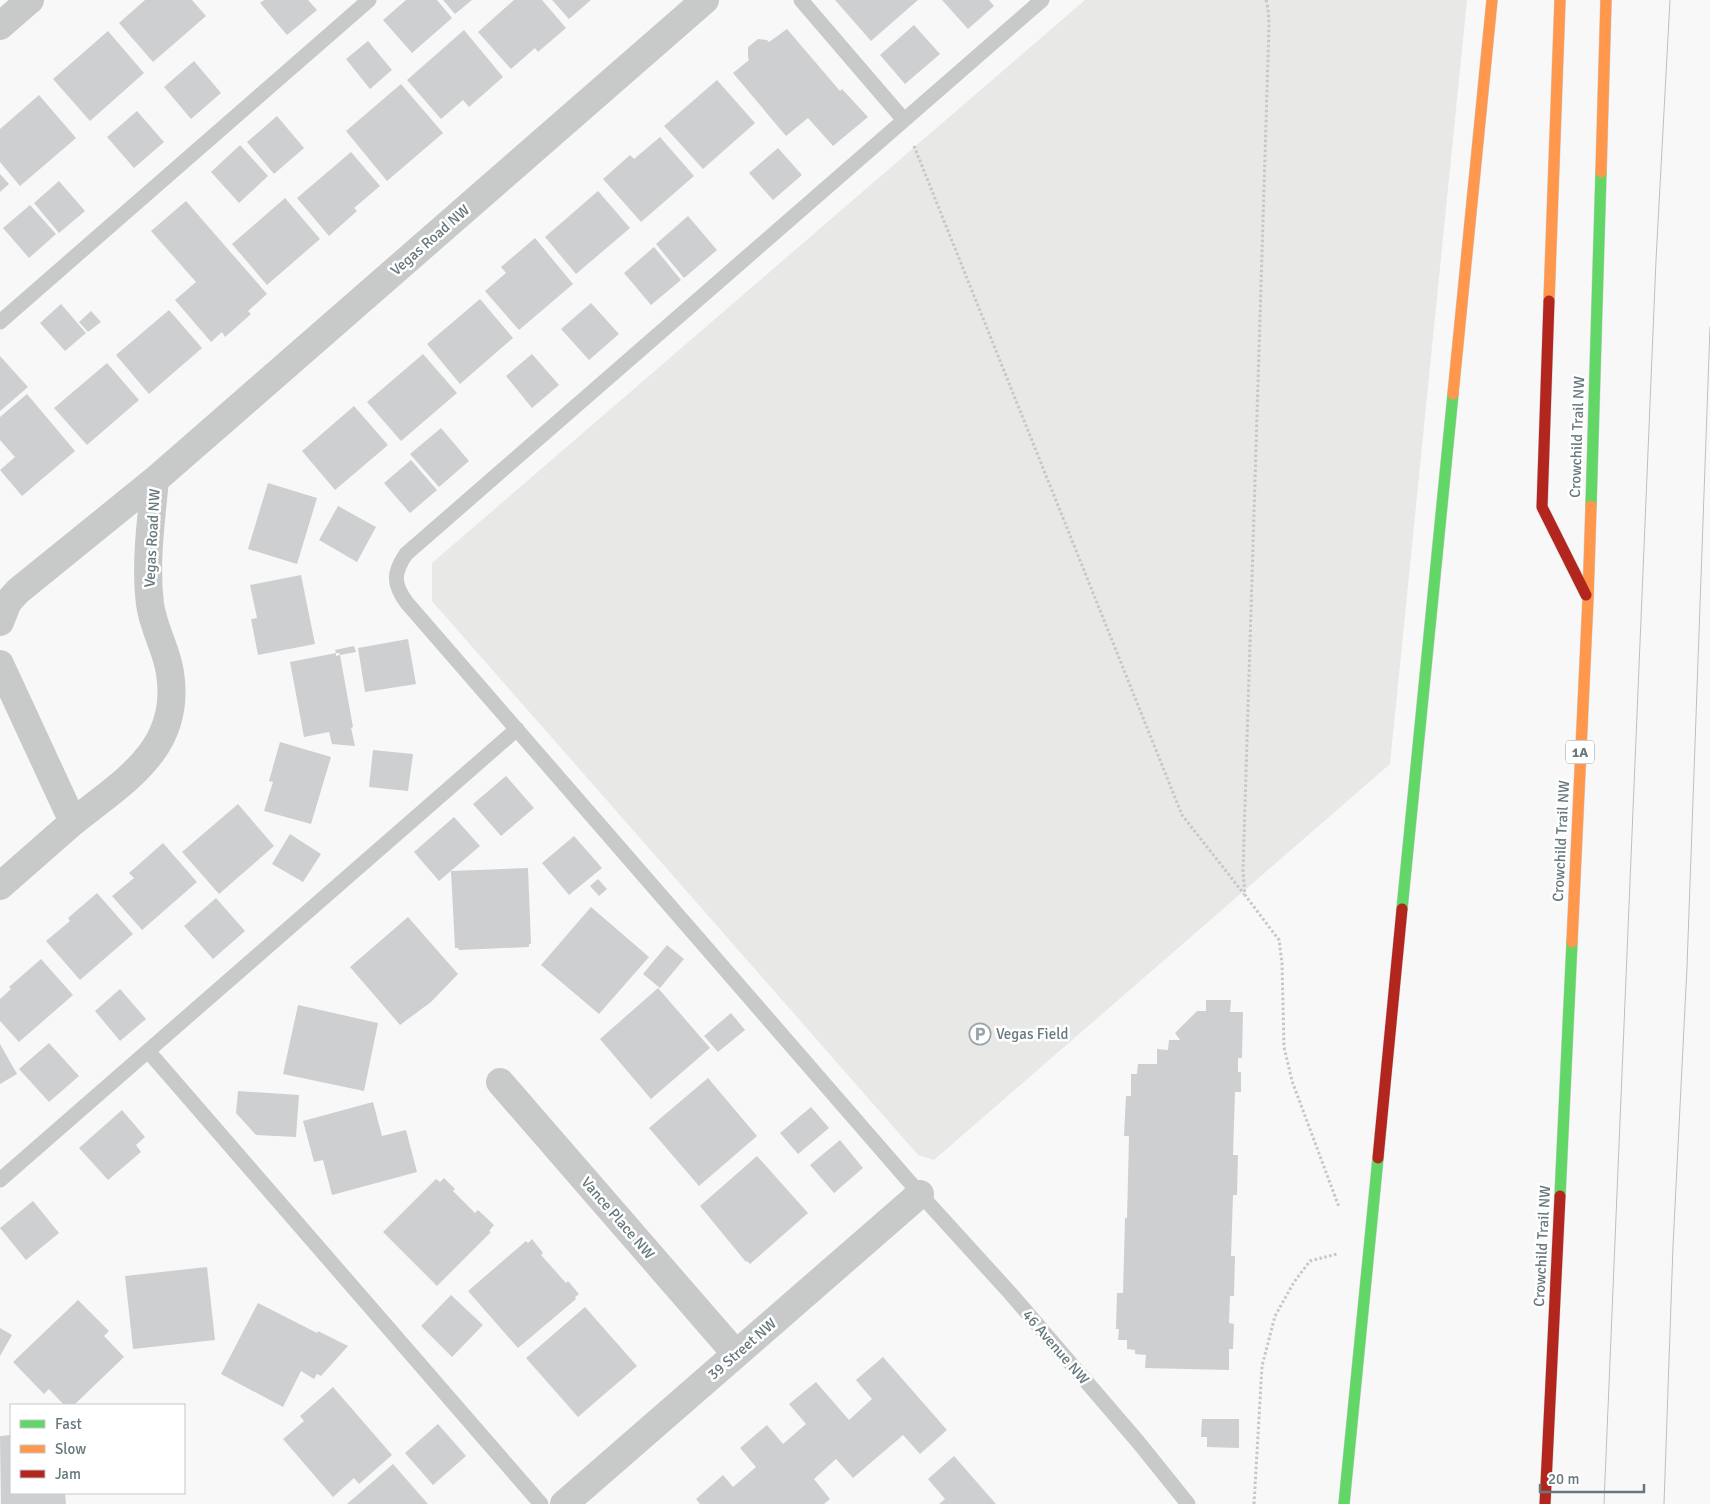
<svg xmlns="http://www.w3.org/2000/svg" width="1710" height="1504" font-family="Signika,sans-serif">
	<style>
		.green { fill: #e8e9e6 }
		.building { fill: #cecfd0 }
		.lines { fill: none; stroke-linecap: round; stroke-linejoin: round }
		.fast-casing { stroke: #d3d4d5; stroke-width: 12 }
		.slow-casing { stroke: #d3d4d5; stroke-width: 12 }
		.jam-casing { stroke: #d3d4d5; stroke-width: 12 }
		.path { stroke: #c5c7c8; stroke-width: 3; stroke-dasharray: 2.5 2.5; stroke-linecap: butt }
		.lane { stroke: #c8c9c9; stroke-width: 15 }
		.street { stroke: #c8c9c9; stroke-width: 28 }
		.fast { stroke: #63d668; stroke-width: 11 }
		.slow { stroke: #ff974d; stroke-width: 11 }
		.jam { stroke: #b3261e; stroke-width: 11 }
		.tram { stroke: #bdc0c1; stroke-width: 1 }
		.labels { text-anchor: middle; stroke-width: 5; stroke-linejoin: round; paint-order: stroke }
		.shield { fill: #fff; stroke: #95a0a5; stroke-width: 1 }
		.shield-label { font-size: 14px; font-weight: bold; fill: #67787e }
		.street-label { font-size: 15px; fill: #67787e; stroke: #fff }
		.poi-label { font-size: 15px; fill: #67787e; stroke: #fff; text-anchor: start }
	</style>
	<rect width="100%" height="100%" fill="#f8f8f8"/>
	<path class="green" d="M1085 0H1467L1390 764 934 1160 918 1155 432 601V563Z"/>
	<path class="building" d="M145 0H192L206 16 153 62 119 23Z
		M264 0H308L317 10 287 35 260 3Z
		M406 0H437L452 18 412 53 383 20Z
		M443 0H472L455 14Z
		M514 0H542L566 28 538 52 535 48 511 69 478 32Z
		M552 0H591L569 19Z
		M835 0H918L871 41Z
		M942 0H989L994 6 968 29Z
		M914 25 940 54 905 84 880 55Z
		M787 29 840 91 842 89 868 117 833 146 808 118 786 136 733 73 749 60 748 57V47L758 39 767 40 769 42Z
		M464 30 503 77 469 107 463 100 441 119 407 80Z
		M108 31 144 73 90 121 53 79Z
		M368 41 392 70 370 89 346 59Z
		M194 61 221 93 191 119 164 87Z
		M717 80 755 123 703 169 664 126Z
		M401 84 443 133 387 181 346 131Z
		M39 95 76 138 20 186 0 162V129Z
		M137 111 164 142 134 168 107 137Z
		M277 116 304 148 274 174 247 142Z
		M660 137 694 176 641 222 603 179 630 155 634 159Z
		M240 145 268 176 239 203 211 172Z
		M778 148 802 175 773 200 749 173Z
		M351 152 380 186 354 208 357 211 329 236 297 198Z
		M0 174 9 184 0 192Z
		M59 181 85 211 59 233 34 203Z
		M598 191 630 228 576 274 545 237Z
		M285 198 320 239 267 285 232 244Z
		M186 201 267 294 248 311 251 314 225 337 222 332 211 342 175 300 196 282 151 231Z
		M30 205 56 234 29 258 3 228Z
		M688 216 717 250 684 278 656 244Z
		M535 238 573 284 519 330 485 291 506 273 501 267Z
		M654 247 681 280 651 305 624 273Z
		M480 299 513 338 460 384 427 344Z
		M591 303 619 334 589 360 561 329Z
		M61 304 86 333 65 351 40 323Z
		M169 310 202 348 149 394 116 355Z
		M91 311 101 322 88 332 79 322Z
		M423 354 457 393 401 441 367 402Z
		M532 354 559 385 532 408 506 376Z
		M0 356 28 387 0 411Z
		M107 363 139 400 87 445 54 408Z
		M27 394 75 451 22 496 0 470 15 457 0 440V417Z
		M354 406 388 445 335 490 302 451Z
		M441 428 469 461 439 487 410 454Z
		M411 460 437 490 410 513 384 483Z
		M268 483 317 498 297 564 248 549Z
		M338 506 376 527 357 562 319 540Z
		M301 575 315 644 258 655 251 619 257 618 250 585Z
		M408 639 416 684 365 692 358 648Z
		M354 646 356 652 340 655 339 653H336L335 650Z
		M336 653V656L340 655 353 727 351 728 355 746 332 744 329 732 304 737 290 662Z
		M280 742 331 757 311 824 264 811 273 782 269 781Z
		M373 750 413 754 408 791 369 787Z
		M506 776 534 808 501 836 473 804Z
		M238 804 274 846 219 894 182 852Z
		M454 817 480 846 439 881 414 852Z
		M290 834 321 854 303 882 272 864Z
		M574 836 602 868 569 895 542 863Z
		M163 843 197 882 142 930 112 896 134 878 129 873Z
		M528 868 531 944H529V947L459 950 458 948H455L451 871Z
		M598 879 607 889 599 896 590 886Z
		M97 893 133 934 80 980 46 941 70 921 68 918Z
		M216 898 245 931 213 959 184 926Z
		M591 907 649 957 599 1014 541 965Z
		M408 917 458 974 431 1002 400 1025 350 967Z
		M667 945 684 959 660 988 643 974Z
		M41 959 73 995 19 1042 0 1021V999L11 989 9 987Z
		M658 988 710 1048 651 1099 600 1039Z
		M120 989 146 1019 120 1041 95 1011Z
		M1206 1000H1231L1230 1012H1243L1242 1058H1238V1072H1241V1092H1235L1233 1155H1238L1237 1195H1233L1231 1256H1235L1234 1296H1230L1229 1323 1234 1324 1233 1349H1229V1370L1145 1368 1146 1355 1135 1354V1350L1127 1349V1340H1118L1119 1329H1116L1117 1293H1123L1125 1218H1127L1129 1136H1124L1126 1096H1131V1074H1137L1138 1064H1157V1049L1168 1050 1169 1040H1180L1175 1033 1197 1011H1206Z
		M298 1005 378 1023 364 1091 283 1074Z
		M731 1013 745 1030 718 1052 704 1036Z
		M49 1043 79 1076 49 1102 19 1069Z
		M0 1044 17 1074 0 1084Z
		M708 1078 757 1136 699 1186 649 1128Z
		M238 1091 299 1095 296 1137 256 1135 236 1113Z
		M373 1102 382 1136 406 1130 417 1172 332 1195 323 1160 314 1162 303 1121Z
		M811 1107 829 1128 798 1154 780 1133Z
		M122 1110 145 1137 136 1145 141 1152 108 1180 79 1148Z
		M840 1140 863 1168 834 1193 810 1165Z
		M757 1156 808 1213 750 1264 747 1261 746 1262 700 1206Z
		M444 1178 455 1189 453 1191 475 1213 478 1210 494 1225 489 1231 491 1232 437 1286 383 1232 436 1179 440 1182Z
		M33 1201 59 1233 26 1260 0 1228Z
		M532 1239 543 1253 541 1255 566 1283 568 1281 579 1294 575 1297 576 1299 518 1348 468 1291 526 1241 528 1243Z
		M207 1267 215 1340 133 1349 125 1276Z
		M451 1295 483 1325 452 1357 421 1326Z
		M78 1300 109 1331 104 1336 124 1357 74 1405H64L49 1389 44 1394 13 1362Z
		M258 1303 317 1333 318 1331 348 1346 321 1376 317 1374 314 1379 301 1371 283 1407 221 1374Z
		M585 1307 637 1366 578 1417 526 1358Z
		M0 1328 12 1335 0 1356Z
		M883 1357 947 1430 920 1454 903 1435 853 1478 836 1459 814 1479 830 1499 824 1504H700L696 1499 723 1475 733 1487 756 1467 740 1448 767 1425 783 1444 806 1424 789 1404 816 1382 849 1420 872 1399 856 1380Z
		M333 1387 392 1455 359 1484 354 1478 333 1497 283 1439 304 1421 300 1416Z
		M1202 1419H1239V1448L1207 1447V1437H1201Z
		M438 1424 466 1456 433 1485 405 1453Z
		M11 1435V1493H65L66 1504H1L0 1436Z
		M954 1456 996 1504H939L945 1499 928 1479Z
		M393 1464 428 1504H347Z"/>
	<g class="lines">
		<g class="fast-casing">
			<path id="fast" d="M1591 506 1601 172
				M1402 909 1453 394
				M1560 1196 1572 942
				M1344 1504 1378 1158"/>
		</g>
		<g class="slow-casing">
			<path id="slow" d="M1601 172 1606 0
				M1549 301 1560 0
				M1453 394 1492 0
				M1572 942 1588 599 1591 506"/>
		</g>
		<g class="jam-casing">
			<path id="jam" d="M1549 301 1542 507 1586 595
				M1378 1158 1402 909
				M1545 1504 1560 1196"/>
		</g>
		<path class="path" d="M1266 0 1268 8 1269 25 1243 871 1245 895 1279 940 1282 963 1284 1047 1292 1081 1339 1207
			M914 146 1182 815 1244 894
			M1254 1504 1262 1366 1275 1316 1294 1282 1310 1261 1337 1254"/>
		<path class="lane" d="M801 0 904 120
			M1042 0 406 554C393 573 393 584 407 603L920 1194 1011 1294 1139 1443 1188 1504
			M0 322 369 0
			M148 1051 541 1504
			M0 1180 517 729"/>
		<path class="street" d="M0 26 30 0
			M0 622 8 602 18 591 155 480 705 0
			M0 664 73 822 0 886
			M73 822C124 781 182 749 170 673 167 650 153 628 150 604 145 563 151 521 155 480
			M500 1082 736 1354
			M564 1504 920 1194"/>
		<use href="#fast" class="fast"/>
		<use href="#slow" class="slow"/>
		<use href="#jam" class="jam"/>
		<path class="tram" d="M1604 1504 1656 260 1670 0
			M1664 1504 1673 1246 1687 967 1710 327"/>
	</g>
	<defs>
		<g id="parking-ring" transform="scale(1.125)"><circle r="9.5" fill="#fff" stroke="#9aa5a9" stroke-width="1.5"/><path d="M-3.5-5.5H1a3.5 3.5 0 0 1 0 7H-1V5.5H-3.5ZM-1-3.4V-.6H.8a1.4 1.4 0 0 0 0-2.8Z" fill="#9aa5a9"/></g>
	</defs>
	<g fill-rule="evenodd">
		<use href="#parking-ring" x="980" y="1034"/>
	</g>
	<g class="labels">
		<rect class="shield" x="1566" y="740.5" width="28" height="23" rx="4"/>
		<g class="shield-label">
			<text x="1580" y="757">1A</text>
		</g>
		<g class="street-label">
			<text transform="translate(430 240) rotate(-41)" y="5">Vegas Road NW</text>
			<text transform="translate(1577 437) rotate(-88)" y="5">Crowchild Trail NW</text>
			<text transform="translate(152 538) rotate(-87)" y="5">Vegas Road NW</text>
			<text transform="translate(1561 841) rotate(-87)" y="5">Crowchild Trail NW</text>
			<text transform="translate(618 1218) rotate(49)" y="5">Vance Place NW</text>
			<text transform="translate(1542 1246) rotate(-87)" y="5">Crowchild Trail NW</text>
			<text transform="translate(1056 1347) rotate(49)" y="5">46 Avenue NW</text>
			<text transform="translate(742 1349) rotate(-41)" y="5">39 Street NW</text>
		</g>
		<g class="poi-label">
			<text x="996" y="1039">Vegas Field</text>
		</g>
	</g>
	<rect x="10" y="1404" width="175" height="90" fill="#ffffff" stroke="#c2c9cb"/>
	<rect x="20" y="1420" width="25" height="8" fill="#63d668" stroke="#c2c9cb"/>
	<text x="55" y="1429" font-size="15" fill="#67787e">Fast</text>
	<rect x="20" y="1445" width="25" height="8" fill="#ff974d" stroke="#c2c9cb"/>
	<text x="55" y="1454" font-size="15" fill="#67787e">Slow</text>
	<rect x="20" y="1470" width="25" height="8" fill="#b3261e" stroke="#c2c9cb"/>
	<text x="55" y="1479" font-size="15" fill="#67787e">Jam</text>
	<path d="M1540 1484v8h104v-8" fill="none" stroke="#67787e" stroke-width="2.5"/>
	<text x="1548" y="1484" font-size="15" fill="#67787e" stroke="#ffffff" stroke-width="4" paint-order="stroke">20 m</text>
</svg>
